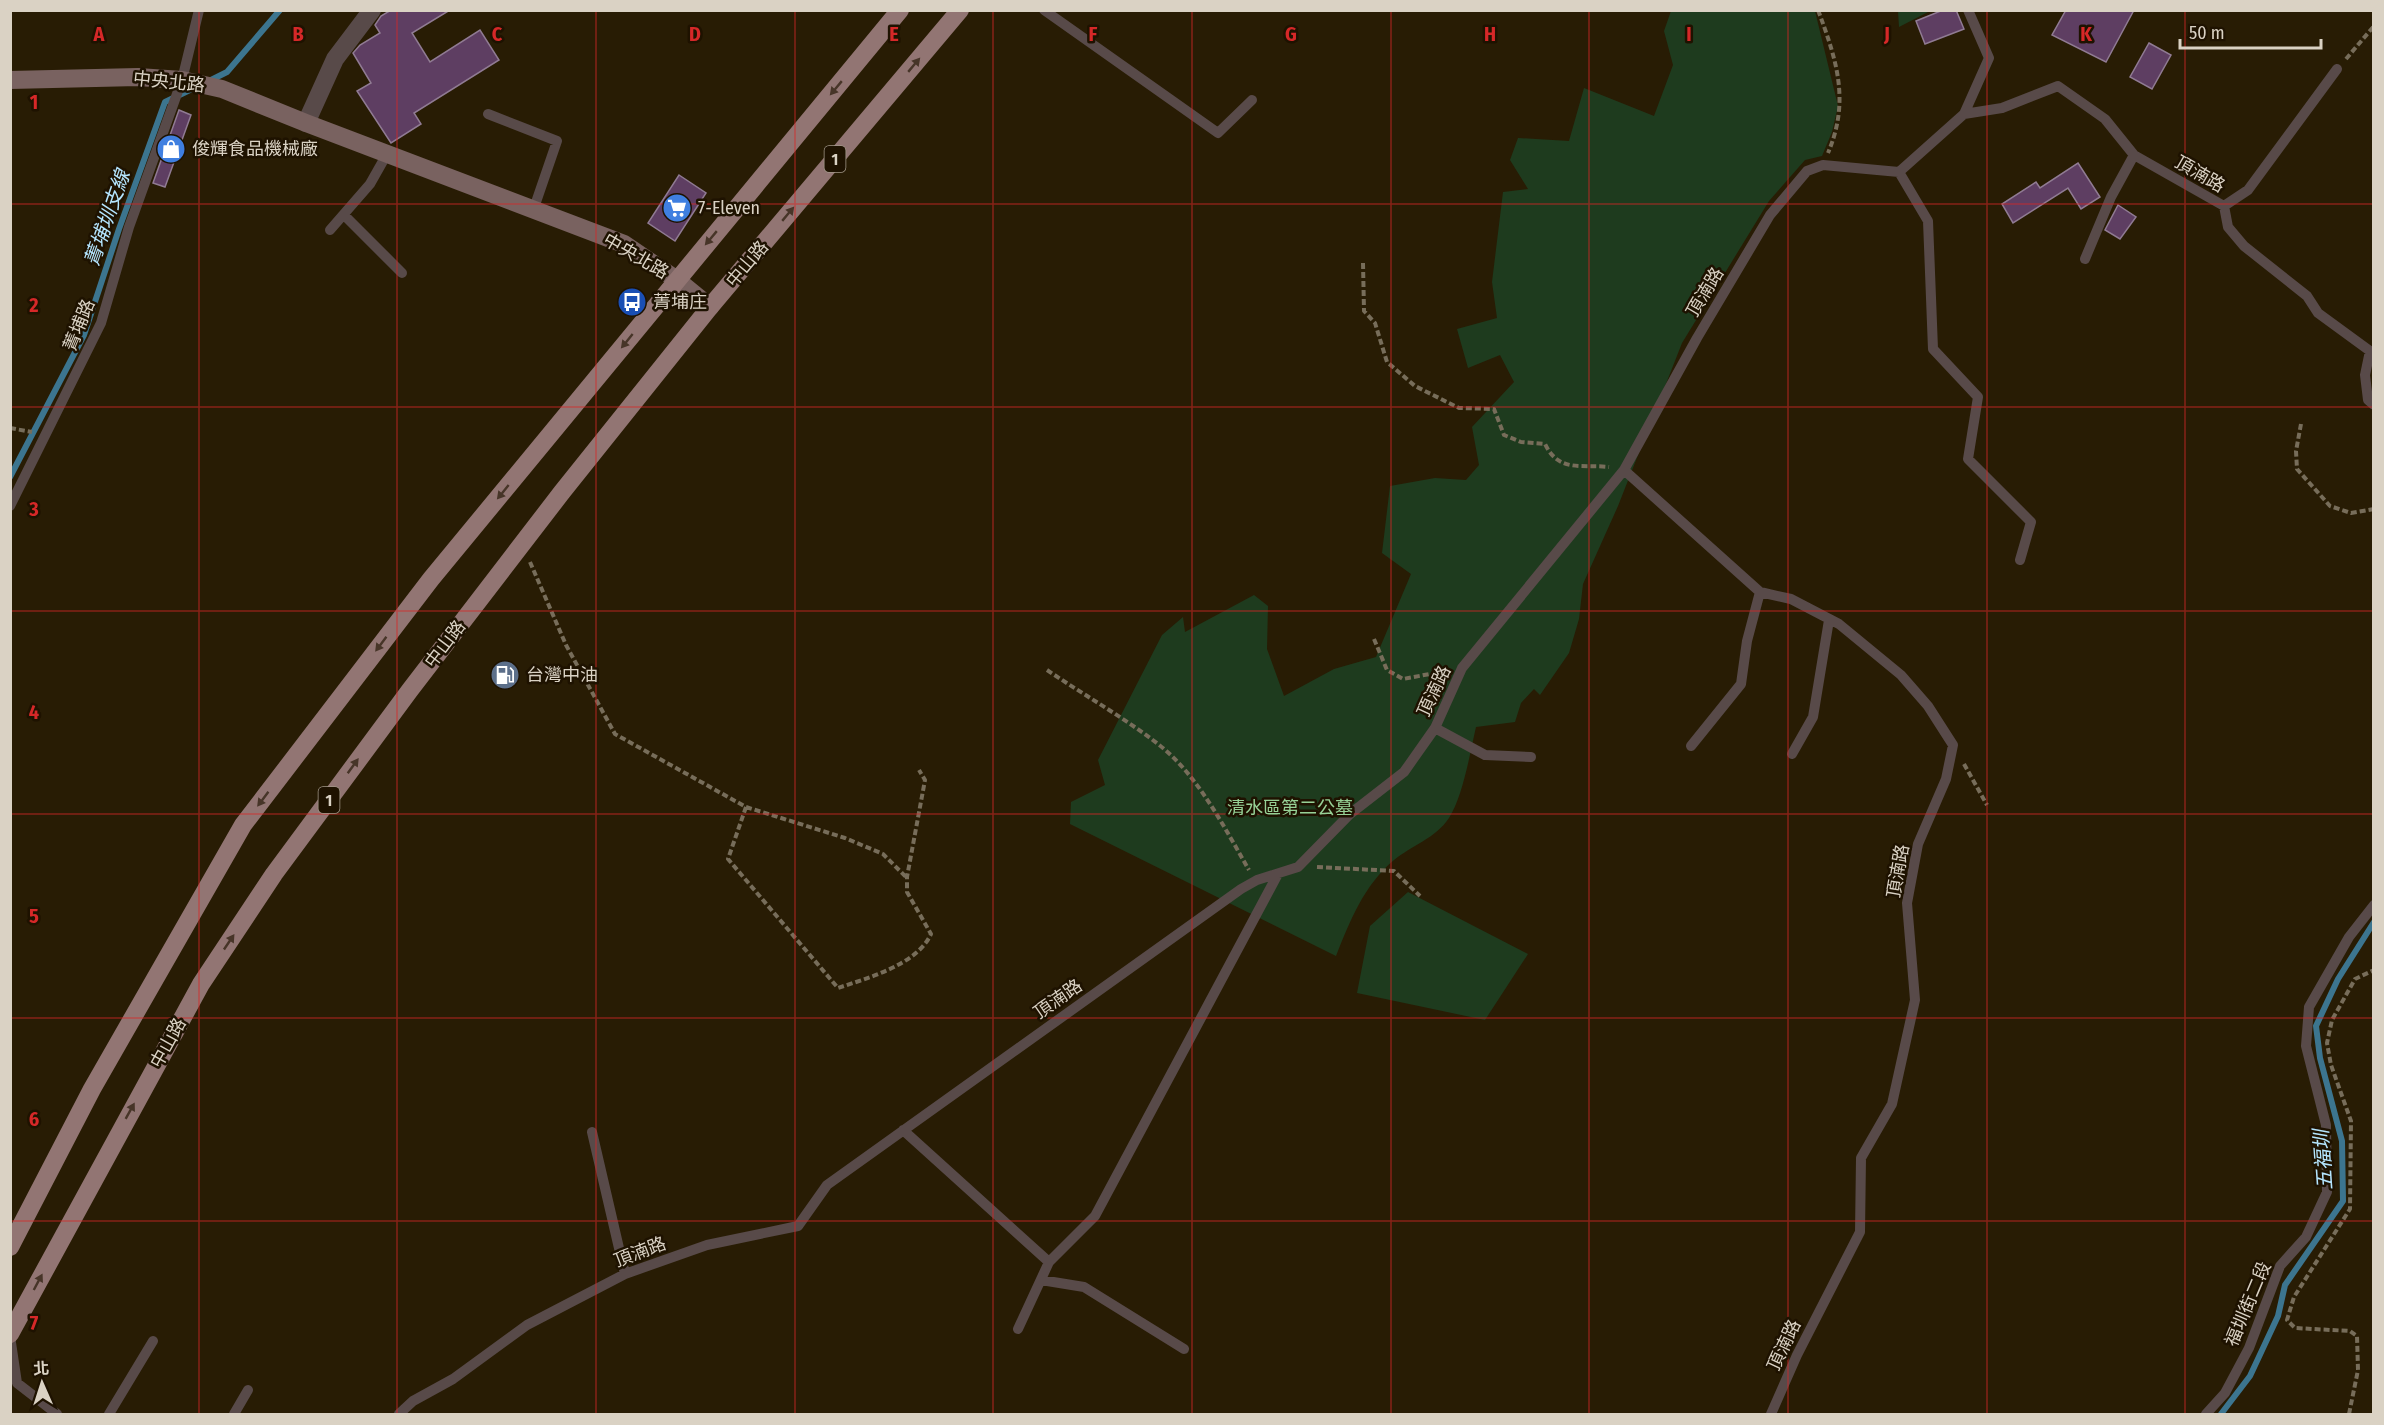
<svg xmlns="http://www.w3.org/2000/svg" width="2384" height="1425" font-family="'Fira Sans Condensed','Noto Sans TC',sans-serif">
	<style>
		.green { fill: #1e3b1e }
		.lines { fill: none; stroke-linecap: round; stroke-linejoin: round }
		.stream { stroke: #3c758f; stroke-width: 6 }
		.building { fill: #5e3e62; stroke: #907b93; stroke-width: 1.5 }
		.path { stroke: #776d5a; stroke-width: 4; stroke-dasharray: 6 3; stroke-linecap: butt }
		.lane { stroke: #584a49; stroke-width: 10 }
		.street { stroke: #584a49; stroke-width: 18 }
		.secondary { stroke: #796260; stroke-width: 18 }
		.primary { stroke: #927573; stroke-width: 18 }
		.oneway { fill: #473528 }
		.grid { fill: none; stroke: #d62828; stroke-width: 1.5; stroke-opacity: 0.55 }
		.labels { text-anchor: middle; stroke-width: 5; stroke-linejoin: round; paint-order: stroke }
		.shield { fill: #1e1200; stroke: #a29889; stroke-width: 1.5 }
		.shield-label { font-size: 16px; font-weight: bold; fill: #dad2c4 }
		.street-label { font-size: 18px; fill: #dad2c4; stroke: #1e1200 }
		.poi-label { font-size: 18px; fill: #dad2c4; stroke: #1e1200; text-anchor: start }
		.park-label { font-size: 18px; fill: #97d196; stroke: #1e1200 }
		.water-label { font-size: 20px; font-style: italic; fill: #b5e6ff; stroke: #1e1200 }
		.grid-label { font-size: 20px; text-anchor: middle; font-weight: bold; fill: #d62828; stroke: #1e1200; stroke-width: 5; stroke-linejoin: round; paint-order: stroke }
	</style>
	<rect width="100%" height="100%" fill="#281c04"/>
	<path class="green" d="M1671 11H1815L1838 106 1832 132 1822 156 1805 160 1769 201 1682 343 1618 506 1583 584 1579 619 1569 653 1540 695 1534 689 1521 703 1515 722 1476 727C1470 753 1463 796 1449 818 1436 838 1411 846 1394 860 1364 885 1350 921 1336 956L1070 824 1071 802 1105 785 1098 760 1162 635 1183 617 1185 632 1254 595 1268 606 1267 649 1284 696 1334 669 1376 657 1411 574 1382 553 1390 486 1435 478 1466 480 1479 465 1472 427 1514 382 1500 355 1468 368 1457 329 1497 318 1492 282 1503 192 1528 189 1510 160 1518 138 1569 141 1584 88 1654 116 1673 65 1664 31Z
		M1898 11V10L1930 11 1899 27Z
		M1408 892 1528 954 1485 1020 1357 993 1370 926Z"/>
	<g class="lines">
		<path class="stream" d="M209 81 227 72 280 10
			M10 477 84 335 119 229 165 102 194 88
			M2221 1414 2250 1376 2278 1316 2285 1285 2343 1201 2342 1141 2320 1058 2316 1026 2338 979 2374 922"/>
	</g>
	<path class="building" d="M391 10H450L412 33 430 62 480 30 499 60 414 113 421 124 391 143 357 91 371 83 353 53 360 45 380 33 375 25 381 16Z
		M1943 10H1956L1964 29 1925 44 1916 21Z
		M2066 10H2134L2106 62 2052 35Z
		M2149 43 2171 55 2152 89 2130 77Z
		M179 110 191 115 165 187 153 183Z
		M2078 163 2100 197 2081 209 2068 188 2013 223 2002 204 2036 182 2040 188Z
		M679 175 706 193 675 241 648 223Z
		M2118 205 2136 217 2120 239 2105 230Z"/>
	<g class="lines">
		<path class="path" d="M1818 10C1837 61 1850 101 1828 153
			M2346 59 2374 26
			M1363 263 1364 311 1375 323 1387 362 1415 386 1459 408 1494 409 1504 435 1521 442 1545 444C1559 473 1581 464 1609 467
			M2301 424 2296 451 2297 469 2330 506 2351 513 2374 509
			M10 428 32 432
			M530 562 566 645 615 734 746 807 728 859 838 988C867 978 917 965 931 934L907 892V877L925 780 919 770
			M1374 639 1387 670 1403 679 1446 671
			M1047 670C1084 695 1123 717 1158 744 1198 775 1224 827 1249 870
			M1964 764 1987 805
			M746 807 845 838 883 854 906 877
			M1317 867 1394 871 1420 896
			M2349 1414 2358 1370 2357 1336 2350 1331 2295 1328 2287 1320 2294 1297 2350 1209 2351 1121 2331 1065 2327 1043 2332 1020 2355 979 2374 970"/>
		<path class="lane" d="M1044 10 1218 133 1252 100
			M488 114 557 141 534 208
			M1964 114 2002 108 2058 86 2105 119 2134 155 2224 206 2228 227 2244 246 2307 296 2318 313 2370 351 2365 375 2368 400 2374 405
			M1899 172 1928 221 1933 349 1978 397 1968 459 2031 522 2020 560
			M2224 206 2248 190 2337 69
			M345 216 402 273
			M330 230 370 184 387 154
			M2085 259 2111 197 2134 155
			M1624 470 1760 592 1791 599 1839 624 1901 675 1928 706 1953 745 1946 779 1918 844 1907 903 1915 1000 1892 1104 1861 1158 1860 1232 1797 1355 1771 1414
			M10 506 101 323 129 227 182 80 199 10
			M1435 728 1485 755 1531 757
			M1691 746 1741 684 1747 641 1760 592
			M1792 754 1813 717 1829 620
			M903 1130 1049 1262
			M592 1132 625 1274
			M1041 1280 1084 1287 1184 1349
			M1018 1329 1049 1262 1095 1216 1278 874
			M10 1336 17 1383 57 1414
			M109 1414 153 1341
			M234 1414 248 1390
			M399 1414 413 1401 453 1379 527 1325 625 1274 707 1245 798 1226 827 1185 1241 889 1257 880 1298 867 1350 814 1404 772 1435 728 1462 668 1624 470 1697 338 1770 215 1807 171 1823 165 1899 172 1964 114 1989 58 1968 10
			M2206 1414 2225 1393 2249 1348 2280 1266 2306 1237 2327 1192 2326 1125 2306 1046 2309 1007 2349 937 2374 905"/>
		<path class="street" d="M306 123 335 59 372 10"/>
		<path class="secondary" d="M10 80 138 77 182 80 222 89 306 123 624 244 677 280 710 307"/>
		<path class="primary" d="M10 1247 92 1089 243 825 431 579 900 10
			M10 1334 201 984 274 874 410 690 562 492 710 307 960 10"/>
	</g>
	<defs><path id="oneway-solid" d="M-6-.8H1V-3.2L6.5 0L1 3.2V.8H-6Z" transform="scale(1.5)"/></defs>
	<g class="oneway">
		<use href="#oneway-solid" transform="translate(914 65) rotate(-50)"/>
		<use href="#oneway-solid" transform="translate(836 88) rotate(130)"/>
		<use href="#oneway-solid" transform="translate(788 214) rotate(-50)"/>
		<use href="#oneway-solid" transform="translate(711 238) rotate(130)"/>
		<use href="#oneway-solid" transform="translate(627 341) rotate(129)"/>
		<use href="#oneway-solid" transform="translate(503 492) rotate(129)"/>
		<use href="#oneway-solid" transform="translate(381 644) rotate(127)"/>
		<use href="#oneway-solid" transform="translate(353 766) rotate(-54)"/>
		<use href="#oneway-solid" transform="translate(263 799) rotate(127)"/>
		<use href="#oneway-solid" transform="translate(229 942) rotate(-56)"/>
		<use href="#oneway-solid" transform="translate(130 1111) rotate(-61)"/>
		<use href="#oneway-solid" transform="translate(38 1282) rotate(-62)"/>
	</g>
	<path class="grid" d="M199 10V1414M397 10V1414M596 10V1414M795 10V1414M993 10V1414M1192 10V1414M1391 10V1414M1589 10V1414M1788 10V1414M1987 10V1414M2185 10V1414M10 204H2374M10 407H2374M10 611H2374M10 814H2374M10 1018H2374M10 1221H2374"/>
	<defs>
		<g id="shop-disc" transform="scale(1.5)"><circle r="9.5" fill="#3f7fe0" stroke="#1e1200"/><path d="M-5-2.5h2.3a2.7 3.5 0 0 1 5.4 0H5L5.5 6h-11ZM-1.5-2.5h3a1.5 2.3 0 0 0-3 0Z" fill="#fff"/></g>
		<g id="supermarket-disc" transform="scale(1.5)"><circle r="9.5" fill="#3f7fe0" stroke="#1e1200"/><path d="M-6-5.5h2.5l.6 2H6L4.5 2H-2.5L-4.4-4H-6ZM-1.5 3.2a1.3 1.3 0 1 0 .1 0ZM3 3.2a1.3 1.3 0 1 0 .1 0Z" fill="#fff"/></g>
		<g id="bus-disc" transform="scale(1.5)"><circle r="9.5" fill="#1a4fb4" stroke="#1e1200"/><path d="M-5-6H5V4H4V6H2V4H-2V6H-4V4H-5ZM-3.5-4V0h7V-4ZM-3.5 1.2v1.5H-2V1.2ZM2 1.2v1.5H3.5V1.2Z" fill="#fff"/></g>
		<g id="fuel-disc" transform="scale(1.5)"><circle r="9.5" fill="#5c6f8a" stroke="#1e1200"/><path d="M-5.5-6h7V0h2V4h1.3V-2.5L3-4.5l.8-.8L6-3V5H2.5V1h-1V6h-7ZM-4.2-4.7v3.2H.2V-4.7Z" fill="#fff"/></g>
	</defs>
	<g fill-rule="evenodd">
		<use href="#shop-disc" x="171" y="149"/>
		<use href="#supermarket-disc" x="677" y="208"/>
		<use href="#bus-disc" x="632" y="302"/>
		<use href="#fuel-disc" x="505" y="675"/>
	</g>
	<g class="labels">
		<g class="shield">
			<rect x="824.5" y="146" width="21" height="26" rx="4.5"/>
			<rect x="318.5" y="787" width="21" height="26" rx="4.5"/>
		</g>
		<g class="shield-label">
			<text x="835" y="165">1</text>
			<text x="329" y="806">1</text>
		</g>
		<g class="street-label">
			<text transform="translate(169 82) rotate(6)" y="6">中央北路</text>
			<text transform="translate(2200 174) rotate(30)" y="6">頂湳路</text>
			<text transform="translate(636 256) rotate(30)" y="6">中央北路</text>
			<text transform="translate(747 264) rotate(-50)" y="6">中山路</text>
			<text transform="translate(1705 292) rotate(-59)" y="6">頂湳路</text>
			<text transform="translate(79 325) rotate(-68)" y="6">菁埔路</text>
			<text transform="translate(445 644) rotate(-53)" y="6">中山路</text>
			<text transform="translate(1434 691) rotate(-65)" y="6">頂湳路</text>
			<text transform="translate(1898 871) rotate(-80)" y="6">頂湳路</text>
			<text transform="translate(1058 999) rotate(-35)" y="6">頂湳路</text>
			<text transform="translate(168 1043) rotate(-61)" y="6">中山路</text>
			<text transform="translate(640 1252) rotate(-21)" y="6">頂湳路</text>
			<text transform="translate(2248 1304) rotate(-67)" y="6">福圳街二段</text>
			<text transform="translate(1784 1345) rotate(-65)" y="6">頂湳路</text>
		</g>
		<g class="poi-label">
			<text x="192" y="155">俊輝食品機械廠</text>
			<text x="698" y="214">7-Eleven</text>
			<text x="653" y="308">菁埔庄</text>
			<text x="526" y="681">台灣中油</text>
		</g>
		<g class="park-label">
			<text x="1290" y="814">清水區第二公墓</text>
		</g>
		<g class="water-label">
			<text transform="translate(107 218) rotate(-71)" y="7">菁埔圳支線</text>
			<text transform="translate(2323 1160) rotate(-94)" y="7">五福圳</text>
		</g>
	</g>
	<g class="grid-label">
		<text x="99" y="41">A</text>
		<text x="298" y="41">B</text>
		<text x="497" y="41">C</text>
		<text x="695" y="41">D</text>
		<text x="894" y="41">E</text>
		<text x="1093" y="41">F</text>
		<text x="1291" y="41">G</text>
		<text x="1490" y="41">H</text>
		<text x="1689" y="41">I</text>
		<text x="1887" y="41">J</text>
		<text x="2086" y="41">K</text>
		<text x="34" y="109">1</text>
		<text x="34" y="312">2</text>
		<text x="34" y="516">3</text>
		<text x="34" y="719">4</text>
		<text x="34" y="923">5</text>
		<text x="34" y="1126">6</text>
		<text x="34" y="1330">7</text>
	</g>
	<rect width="2384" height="1425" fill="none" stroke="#dad2c4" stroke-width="24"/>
	<g transform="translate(42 1383) rotate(357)" stroke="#1e1200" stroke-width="4.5" paint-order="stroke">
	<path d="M0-4.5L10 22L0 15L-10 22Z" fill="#dad2c4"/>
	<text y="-9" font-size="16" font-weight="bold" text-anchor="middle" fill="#dad2c4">北</text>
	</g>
	<path d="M2180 39v9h141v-9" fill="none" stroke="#dad2c4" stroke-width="3"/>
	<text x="2189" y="39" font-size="18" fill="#dad2c4" stroke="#1e1200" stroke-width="4.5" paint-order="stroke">50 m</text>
</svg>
